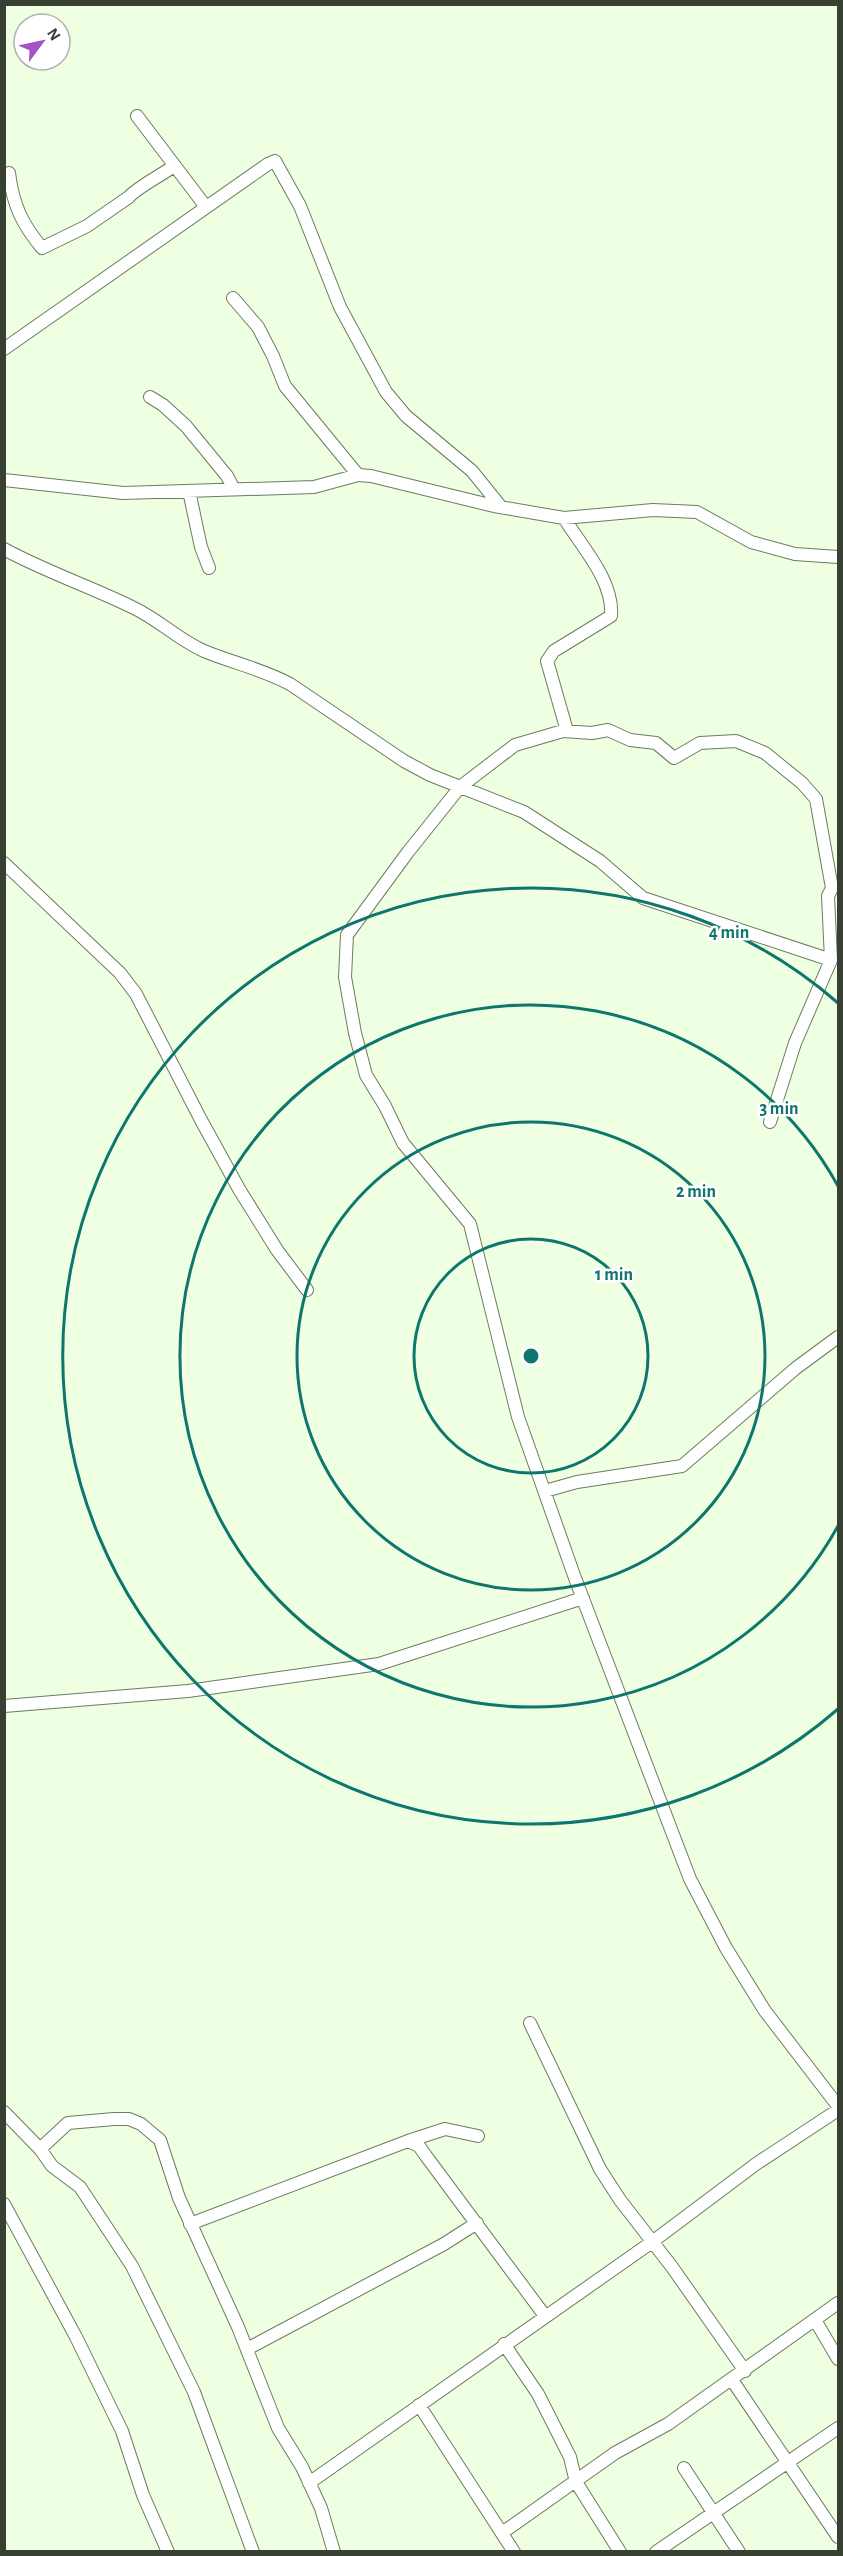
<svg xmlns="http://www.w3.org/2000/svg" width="843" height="2556" font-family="'Alegreya Sans',sans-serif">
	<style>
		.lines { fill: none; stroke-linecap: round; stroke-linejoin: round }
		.street-casing { stroke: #6d7b61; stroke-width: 14 }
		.street { stroke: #fff; stroke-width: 12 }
		.ring { fill: none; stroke: #0f766e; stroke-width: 3 }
		.centre { fill: #0f766e; stroke: #fff; stroke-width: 3 }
		.ring-label { font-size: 18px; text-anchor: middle; font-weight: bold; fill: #0f766e; stroke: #fff; stroke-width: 5; stroke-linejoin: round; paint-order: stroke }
	</style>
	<rect width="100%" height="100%" fill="#efffe2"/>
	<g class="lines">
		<g class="street-casing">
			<path id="street" d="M137 116 206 207
				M9 173C13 205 22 224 42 248L87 226 129 197C135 189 163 174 174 166
				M233 298 258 327 273 356 285 386 358 475
				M4 349 268 164 275 161 300 206 340 307 386 392 406 416 472 471 501 507
				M150 397 163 405 186 426 227 476 234 489
				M4 480 123 493 314 487 358 475 371 476 494 506 564 518 653 510 697 512 751 542 795 554 838 557
				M189 491 201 547 209 568
				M564 518C582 547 614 581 611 616L554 651 547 661 567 731
				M4 549C46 572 92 587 134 608 159 620 179 640 204 651 233 663 262 669 290 684L404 761 430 775 524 812 600 861 643 898 831 960
				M4 863 120 973 136 994 201 1120 239 1189 277 1250 307 1290
				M770 1122 795 1043 831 960 828 896 832 888 816 799 802 783 765 753 736 741 700 743 674 758 656 743 630 740 608 730 592 733 563 731 515 745 460 787 408 852 347 935 345 977 355 1033 366 1075 385 1106 403 1143 470 1224 518 1417 575 1578 690 1879 726 1948 765 2011 838 2106
				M545 1491 577 1482 682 1466 796 1368 838 1337
				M4 1706 188 1691 379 1664 583 1598
				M530 2023 600 2169 620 2200 672 2267 745 2371
				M4 2112 40 2149 52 2166 80 2187 132 2266 194 2392 253 2552
				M408 2141 445 2129 478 2136
				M40 2149 68 2123 114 2119H129L141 2124 160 2140 179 2198 238 2327 278 2428 302 2467 321 2508 334 2552
				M4 2204 76 2337 122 2431 143 2495 168 2552
				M190 2224 408 2141 419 2146 426 2156 545 2316
				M815 2320 838 2359
				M504 2344 538 2394 570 2457 576 2482 620 2552
				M247 2349 444 2244 477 2223
				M732 2380 838 2537
				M419 2405 514 2552
				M684 2468 739 2552
				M309 2483 652 2242 756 2164 838 2110
				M502 2533 615 2453 668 2424 838 2303
				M656 2552 838 2428"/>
		</g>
		<use href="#street" class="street"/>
	</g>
	<g class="ring">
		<circle cx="531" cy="1356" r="117"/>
		<circle cx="531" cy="1356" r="234"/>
		<path d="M838 1526A351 351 0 1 1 838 1186"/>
		<path d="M838 1709A468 468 0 1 1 838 1003"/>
	</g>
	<circle cx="531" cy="1356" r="9" class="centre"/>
	<g class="ring-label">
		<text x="729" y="938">4 min</text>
		<text x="779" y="1114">3 min</text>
		<text x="696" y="1197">2 min</text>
		<text x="614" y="1280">1 min</text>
	</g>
	<rect width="843" height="2556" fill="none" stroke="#383f33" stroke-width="12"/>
	<g transform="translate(42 42) rotate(57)"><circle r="28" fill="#ffffff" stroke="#afb2ad" stroke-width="1.5"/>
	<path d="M0-4.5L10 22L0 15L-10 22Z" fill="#a453c2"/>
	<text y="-9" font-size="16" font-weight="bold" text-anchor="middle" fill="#383f33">N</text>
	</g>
</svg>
